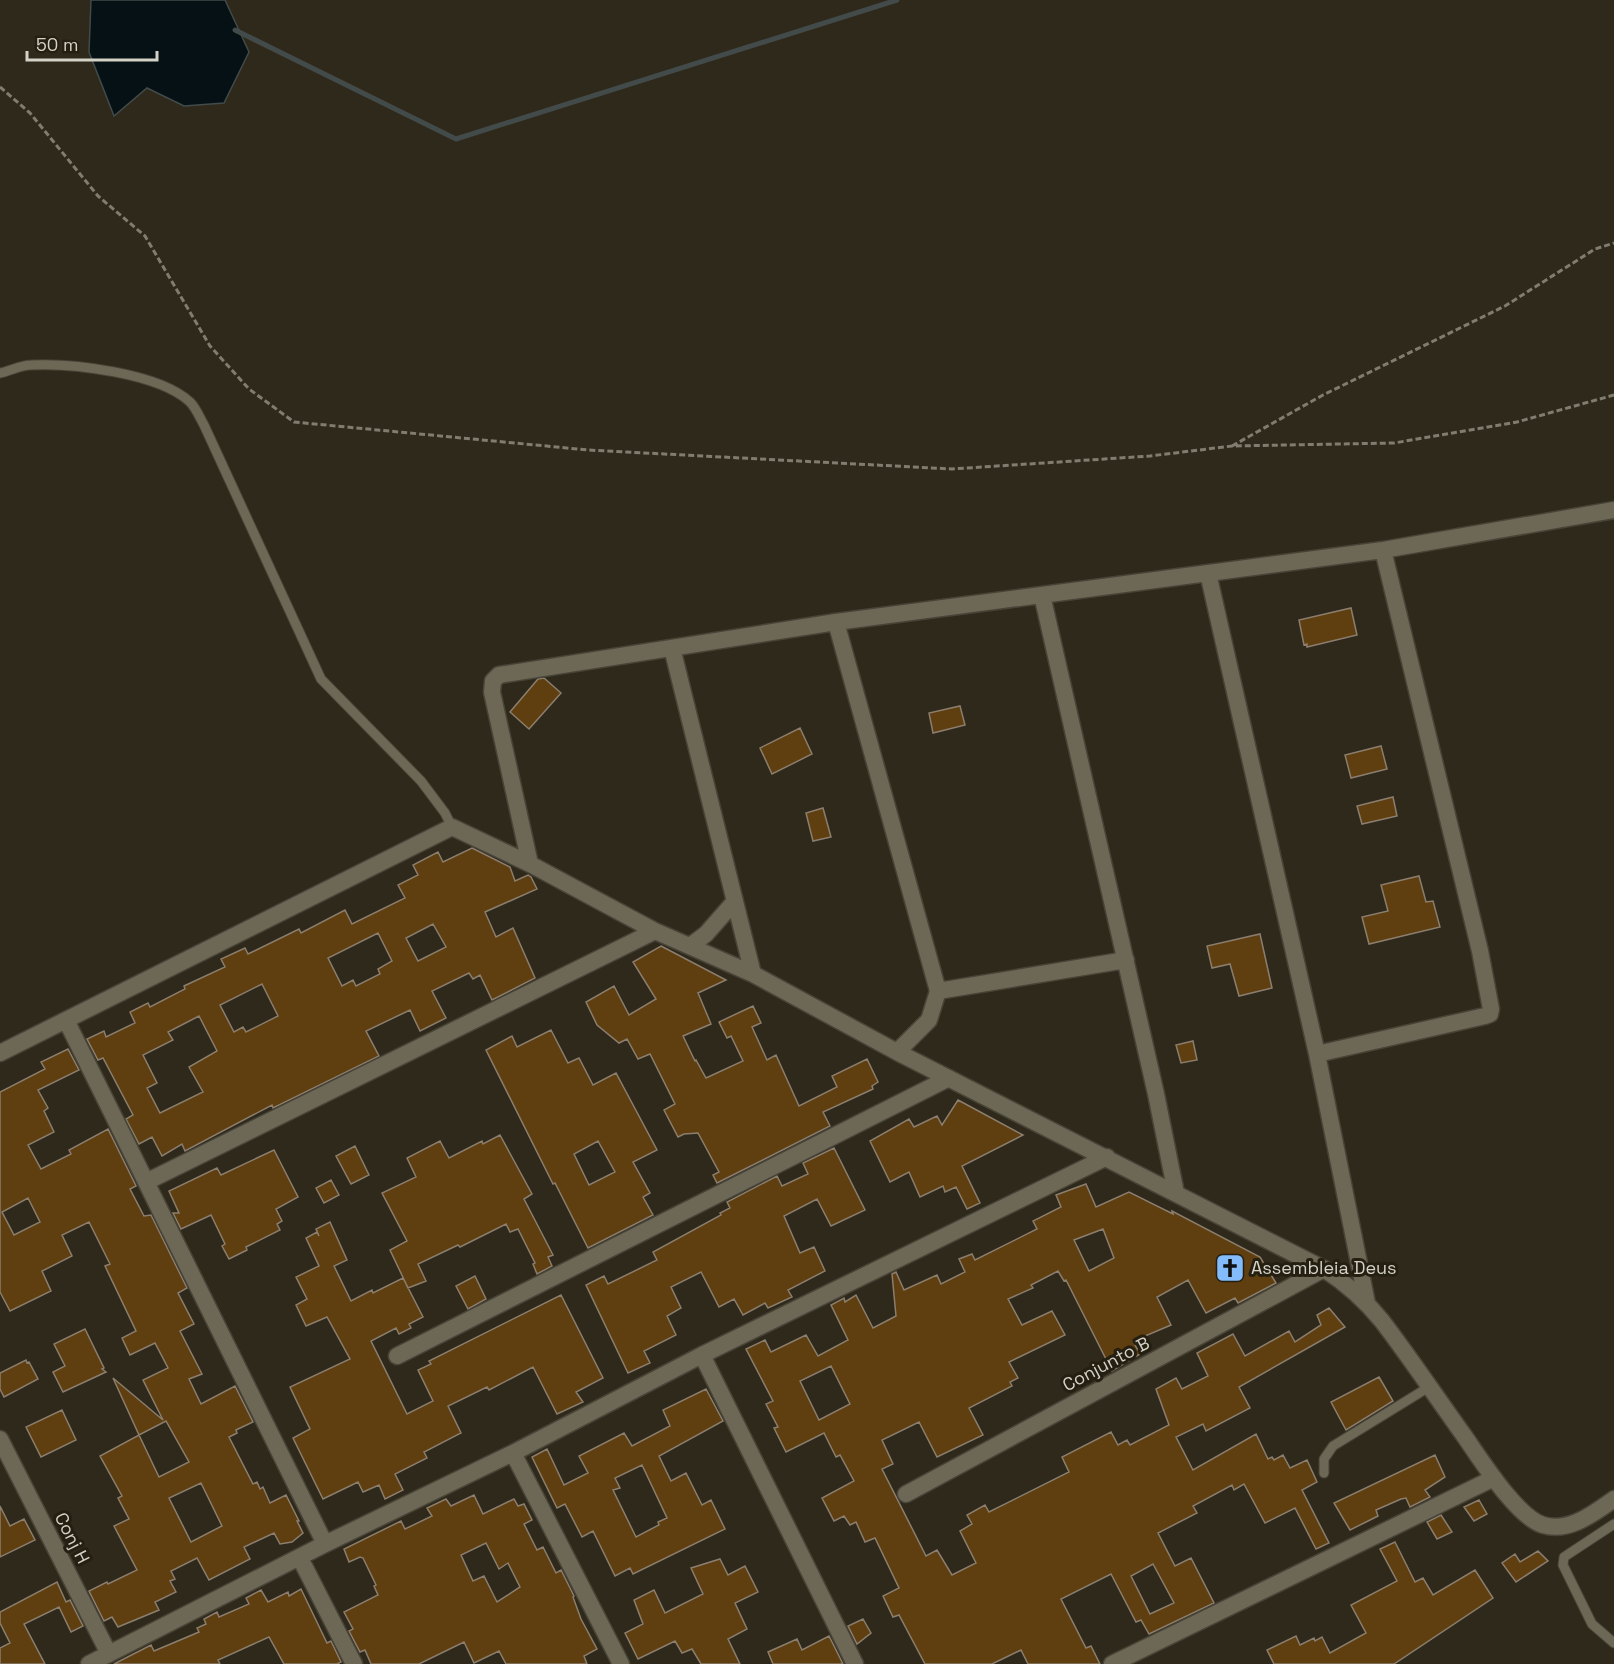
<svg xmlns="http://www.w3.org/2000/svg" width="1614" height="1664" font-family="'Space Grotesk',sans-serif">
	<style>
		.water { fill: #051114; stroke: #434b4a; stroke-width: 1.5 }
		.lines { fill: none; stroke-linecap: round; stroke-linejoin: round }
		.stream { stroke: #434b4a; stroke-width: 5 }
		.building { fill: #5f3e0f; stroke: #8b7e6f; stroke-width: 1.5; fill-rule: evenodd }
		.service-casing { stroke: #474437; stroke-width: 11 }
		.minor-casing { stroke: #474437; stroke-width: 19 }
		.path { stroke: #807c6f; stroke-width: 3; stroke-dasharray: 6 3; stroke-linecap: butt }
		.service { stroke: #6d6756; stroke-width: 9 }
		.minor { stroke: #6d6756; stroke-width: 16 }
		.labels { text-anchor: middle; stroke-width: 6; stroke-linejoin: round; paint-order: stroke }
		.poi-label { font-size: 18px; fill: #d4d1c7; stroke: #241f10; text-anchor: start }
		.street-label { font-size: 18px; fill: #d4d1c7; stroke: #241f10 }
	</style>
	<rect width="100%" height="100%" fill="#2e291a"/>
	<path class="water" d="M91 0H225L249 52 224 103 184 106 147 88 114 116 89 52Z"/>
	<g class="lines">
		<path class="stream" d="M235 30 456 139 897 0"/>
	</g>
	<path class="building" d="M1351 608 1357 635 1307 647V644L1304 645 1299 620Z
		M544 678 561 693 529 729 510 712 538 679Z
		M960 706 965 725 933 733 929 713Z
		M800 728 812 754 772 774 760 748Z
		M1381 746 1387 769 1351 778 1345 755Z
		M1393 797 1397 816 1362 824 1357 806Z
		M823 808 831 837 813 841 806 813Z
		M472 848 510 867 515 881 528 875 531 877 537 889 485 912 496 937 513 928 535 978 492 1000 480 975 473 979 469 973 432 991 446 1018 420 1031 410 1010 366 1031 379 1056 273 1108 272 1105 185 1151 182 1144 162 1156 152 1137 139 1144 126 1119 133 1115 103 1058 98 1060 87 1039 104 1031 106 1037 135 1023 130 1012 148 1003 150 1007 185 989 184 986 225 967 221 959 245 948 248 954 299 929 301 933 345 910 352 924 405 898 398 885 418 875 413 865 438 852 443 862ZM433 924 446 947 418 961 406 938ZM378 933 392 961 378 969 380 974 356 986 353 980 342 986 328 958ZM262 984 278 1016 246 1032 243 1027 234 1032 220 1005ZM199 1016 217 1051 189 1067 203 1092 160 1113 147 1088 157 1083 143 1055 173 1040 168 1032Z
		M1419 876 1426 902 1433 901 1440 927 1369 944 1362 917 1388 911 1381 885Z
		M1260 934 1272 988 1239 996 1230 964 1212 968 1207 946Z
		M661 946 726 980 698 993 711 1024 683 1036 695 1061 696 1060 706 1078 743 1061 731 1036 727 1038 719 1022 753 1006 761 1023 752 1027 767 1060 776 1055 799 1106 837 1087 832 1076 867 1059 878 1082 872 1086 873 1089 823 1112 830 1126 717 1183 713 1175 719 1172 698 1133 684 1134 678 1137 664 1110 675 1104 650 1054 638 1059 627 1039 619 1043 597 1025 586 1002 614 986 629 1015 656 999 633 962Z
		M551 1030 568 1063 579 1058 593 1085 616 1073 657 1150 633 1162 650 1193 643 1197 653 1215 588 1248 555 1183 553 1184 486 1050 512 1036 517 1047ZM598 1141 615 1172 589 1185 574 1154Z
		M1193 1041 1197 1060 1181 1063 1176 1045Z
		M68 1049 79 1070 38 1090 48 1108 44 1111 54 1132 28 1145 41 1169 71 1154 69 1150 108 1129 136 1186 130 1189 144 1216 151 1215 187 1288 178 1293 194 1324 180 1331 202 1374 189 1379 201 1404 235 1386 253 1422 236 1430 237 1433 229 1437 253 1484 257 1482 260 1489 263 1487 270 1503 286 1495 299 1521H297L303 1533 292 1542 280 1544 274 1533 244 1547 250 1559 209 1580 197 1558 171 1571 175 1579 170 1581 176 1592 155 1602 159 1610 118 1627 112 1617 104 1621 89 1591 107 1582 108 1584 137 1570 114 1526 129 1519 118 1498 122 1496 100 1456 139 1435 159 1477 189 1462 166 1421 139 1435 113 1378 163 1420 143 1380 168 1368 155 1343 130 1355 122 1338 136 1331 105 1266 110 1264 89 1222 62 1235 72 1256 42 1271 51 1291 10 1311 0 1292V1092L45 1069 41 1062ZM28 1198 40 1222 14 1235 2 1212ZM201 1483 222 1526 191 1542 169 1498Z
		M958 1100 1023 1135 962 1166 980 1203 967 1209 956 1187 945 1192 943 1186 920 1197 909 1172 890 1182 870 1141 909 1119 914 1127 937 1116 942 1125Z
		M500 1135 532 1194 524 1199 553 1255 548 1257 552 1266 537 1274 533 1264 535 1263 518 1229 510 1232 506 1224 460 1247 458 1245 418 1264 426 1281 408 1288 390 1250 407 1241 382 1193 416 1177 407 1158 440 1141 449 1158 482 1141 483 1144Z
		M355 1146 369 1175 351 1184 336 1156Z
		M834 1148 865 1210 831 1226 817 1199 784 1216 800 1253 814 1247 825 1271 788 1290 792 1297 768 1308 765 1303 743 1315 734 1299 719 1307 701 1272 671 1287 681 1308 667 1316 676 1335 644 1351 650 1363 628 1373 586 1285 604 1276 608 1284 657 1260 653 1252 721 1215 720 1213 730 1208 727 1202 777 1176 782 1186 808 1174 803 1163Z
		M274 1150 298 1197 276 1209 282 1221 277 1224 280 1230 246 1247 247 1250 229 1259 222 1246 225 1244 211 1215 181 1229 173 1213H179L169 1191 217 1168 221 1175Z
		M331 1180 339 1195 324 1203 316 1188Z
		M1086 1184 1096 1207 1129 1192 1173 1214 1172 1211 1260 1257 1276 1283 1238 1303 1235 1298 1206 1313 1188 1280 1157 1297 1171 1325 1133 1341 1140 1354 1112 1371 1066 1280 1064 1281 1058 1271 1031 1285 1033 1288 1008 1299 1022 1325 1052 1311 1065 1335 1009 1362 1018 1378 1010 1382 1012 1386 969 1408 983 1435 937 1457 919 1422 882 1440 893 1464 882 1469 926 1556 937 1550 952 1575 976 1563 960 1531 972 1524 967 1515 985 1505 989 1512 1069 1472 1062 1457 1111 1432 1118 1445 1127 1440 1130 1445 1169 1425 1156 1389 1176 1378 1182 1389 1208 1376 1197 1353 1233 1334 1245 1356 1289 1331 1295 1342 1321 1325 1317 1315 1329 1308 1345 1327 1239 1387 1250 1408 1206 1431 1203 1424 1176 1437 1193 1470 1256 1434 1268 1459 1272 1457 1274 1460 1283 1455 1290 1468 1307 1460 1317 1482 1302 1490 1329 1543 1316 1549 1295 1508 1265 1523 1244 1484 1234 1490 1232 1485 1193 1506 1197 1513 1158 1533 1175 1566 1191 1558 1214 1603 1149 1634 1141 1620 1136 1622 1111 1574 1061 1599 1086 1648 1091 1646 1100 1664H1028L1021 1650 992 1664H925L899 1615 893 1617 883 1596 899 1588 875 1538 865 1542 856 1522 850 1525 844 1516 834 1521 822 1498 854 1481 840 1455 836 1457 824 1433 786 1452 774 1428 778 1427 766 1404 773 1401 746 1349 765 1340 771 1352 806 1335 818 1356 848 1340 831 1305 844 1298 845 1302 856 1295 873 1328 896 1316 892 1274 896 1272 904 1290 937 1275 941 1284 965 1272 959 1259 972 1254 975 1260 1037 1229 1033 1221 1061 1207 1056 1195ZM1103 1229 1114 1258 1089 1271 1074 1240ZM831 1366 850 1404 819 1420 800 1381ZM1153 1564 1174 1603 1150 1614 1131 1576Z
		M330 1222 347 1260 334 1266 351 1301 372 1290 373 1293 403 1278 423 1317 409 1324 411 1328 399 1334 396 1328 371 1341 407 1414 433 1401 418 1370 431 1364 429 1361 561 1295 603 1378 576 1392 583 1402 557 1414 533 1367 489 1390 487 1387 448 1406 461 1433 424 1452 427 1458 395 1474 403 1490 385 1499 379 1485 363 1492 358 1482 323 1499 293 1438 310 1429 290 1387 350 1359 327 1317 306 1326 296 1305 307 1299 296 1277 319 1266 306 1238 317 1232 319 1236 316 1229Z
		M475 1276 486 1299 468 1309 456 1286Z
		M85 1329 104 1368 102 1369 106 1372 63 1392 53 1372 65 1366 54 1344Z
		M26 1360 27 1363 29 1362 38 1379 4 1397 0 1389V1373Z
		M1379 1377 1393 1401 1346 1430 1331 1402Z
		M706 1389 723 1421 659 1456 671 1481 686 1473 702 1505 711 1500 725 1529 633 1574 630 1568 615 1576 593 1531 582 1537 565 1504 557 1508 532 1457 547 1449 564 1485 588 1473 579 1456 624 1433 632 1446 670 1426 663 1410ZM642 1465 667 1518 658 1522 659 1525 636 1537 613 1490 620 1488 615 1478Z
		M62 1410 76 1440 41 1457 26 1427Z
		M1435 1455 1445 1477 1425 1490 1430 1497 1410 1507 1406 1498 1401 1499 1376 1510 1378 1516 1350 1530 1334 1503Z
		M474 1495 483 1514 514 1499 518 1506 524 1504 532 1520 524 1524 537 1550 543 1547 556 1573 561 1570 574 1596 573 1597 581 1619 597 1649 584 1656 587 1664H506L499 1651 474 1663 464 1642 419 1664H371L365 1650 360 1652 349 1631 353 1629 344 1612 378 1595 374 1586 376 1585 363 1558 360 1557 349 1562 344 1549 401 1521 405 1529 432 1516 427 1508 446 1499 451 1506ZM486 1543 499 1569 508 1563 520 1587 497 1602 484 1576 473 1581 461 1555Z
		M1479 1500 1487 1514 1474 1521 1464 1507Z
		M0 1506 10 1526 24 1519 35 1540 0 1557Z
		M1441 1515 1452 1532 1437 1539 1427 1522Z
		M1395 1542 1415 1582 1423 1578 1433 1595 1475 1570 1493 1598 1394 1664H1274L1267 1650 1296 1636 1300 1645 1314 1638 1315 1641 1322 1637 1330 1653 1366 1633 1351 1605 1397 1581 1380 1549Z
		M1538 1551 1548 1561 1516 1582 1502 1563 1515 1554 1520 1562Z
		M720 1559 728 1575 745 1566 758 1592 735 1603 747 1629 728 1639 740 1664H701L692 1649 682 1653 675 1641 638 1659 625 1633 643 1624 634 1600 654 1590 665 1613 703 1594 691 1568Z
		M57 1582 66 1602 70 1600 83 1626 71 1632 59 1607 24 1624 45 1664H0V1648L10 1643 0 1623V1612Z
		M301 1589 327 1643 331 1641 341 1662 337 1664H284L269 1637 218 1660 220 1664H114L151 1645 154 1651 199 1632 197 1628 206 1624 204 1619 217 1612 219 1617 249 1604 246 1598 261 1590 268 1602 288 1592 289 1596Z
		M863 1619 871 1633 857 1644 848 1626Z
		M829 1636 843 1664H773L768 1652 797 1639 802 1650Z"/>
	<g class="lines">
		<g class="service-casing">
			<path id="service" d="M0 373C10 371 21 365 31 365 72 363 159 373 190 402 196 408 200 418 204 425L321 679 421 781 445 813 452 827
				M1324 1473V1459L1333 1446 1429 1387
				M1614 1524 1564 1557 1563 1565 1592 1624 1614 1643"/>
		</g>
		<g class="minor-casing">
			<path id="minor" d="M1208 573 1317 1054 1367 1303
				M1042 595 1156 1094 1176 1193
				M836 622 938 991 929 1020 897 1052
				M672 648 753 974
				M530 864 492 692 493 681 499 675 836 622 1383 550 1614 510
				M690 946 706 934 735 901
				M938 991 1126 960
				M66 1020 325 1544
				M0 1053 452 827 530 864 655 931 753 974 897 1052 1324 1269C1347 1284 1365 1300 1382 1321 1411 1359 1437 1398 1465 1437 1481 1460 1517 1517 1543 1525 1569 1533 1594 1513 1614 1499
				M1317 1054 1485 1016 1490 1014 1491 1009 1480 951 1383 550
				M146 1182 655 931
				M702 1355 855 1664
				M397 1356 949 1078
				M0 1439 109 1654
				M513 1453 621 1664
				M906 1494 1324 1269
				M300 1558 354 1664
				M89 1664 325 1544 513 1453 702 1355 1107 1157
				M1112 1664 1494 1478"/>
		</g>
		<path class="path" d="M0 87 30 113 98 196 145 236 210 346 249 389 294 422 588 450 952 469 1150 456 1232 446 1394 443 1517 422 1614 395
			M1232 446 1323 395 1505 306 1595 249 1614 243"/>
		<use href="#service" class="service"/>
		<use href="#minor" class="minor"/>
	</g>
	<defs>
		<g id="church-square" transform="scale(1.5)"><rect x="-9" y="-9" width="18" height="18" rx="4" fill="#84bcfb" stroke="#241f10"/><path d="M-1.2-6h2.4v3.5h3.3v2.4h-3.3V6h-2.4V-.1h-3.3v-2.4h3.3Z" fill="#111"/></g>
	</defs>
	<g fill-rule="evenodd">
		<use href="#church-square" x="1230" y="1268"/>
	</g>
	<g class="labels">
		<g class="poi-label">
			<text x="1251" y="1274">Assembleia Deus</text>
		</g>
		<g class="street-label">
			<text transform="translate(1106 1364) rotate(-28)" y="6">Conjunto B</text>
			<text transform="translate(72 1538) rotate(63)" y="6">Conj H</text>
		</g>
	</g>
	<path d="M27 51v9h130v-9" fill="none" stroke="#d4d1c7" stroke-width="3"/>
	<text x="36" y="51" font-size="18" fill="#d4d1c7" stroke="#241f10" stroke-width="4.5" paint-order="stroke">50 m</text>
</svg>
